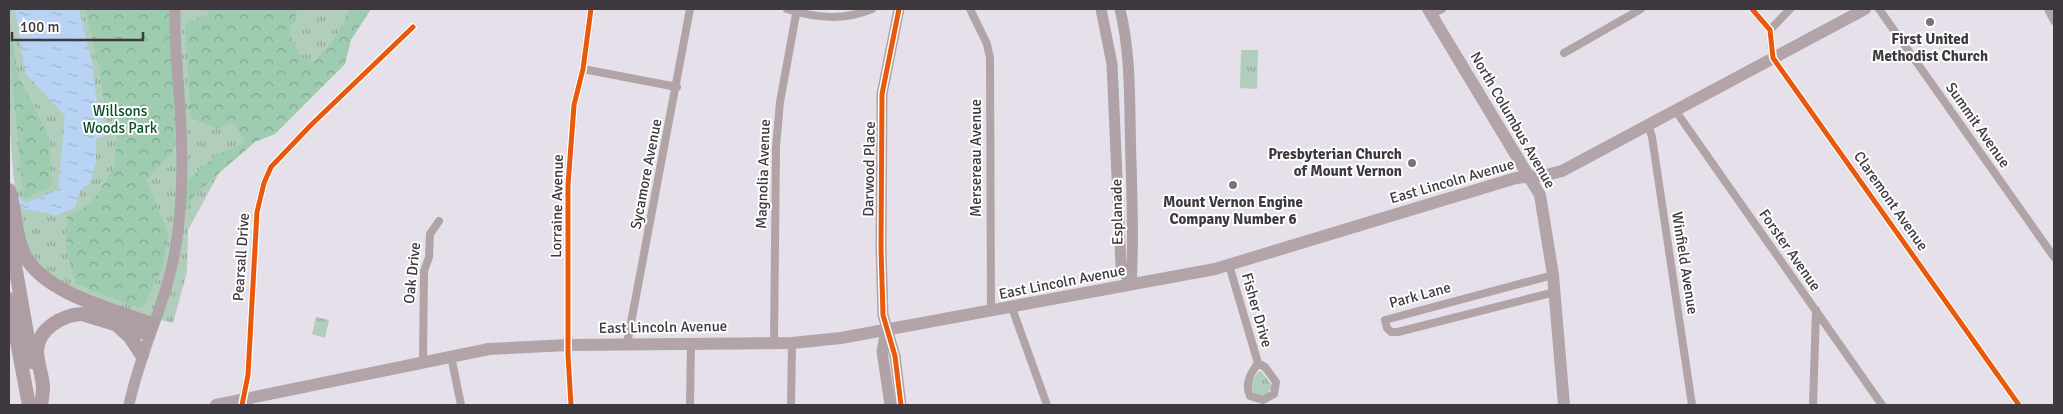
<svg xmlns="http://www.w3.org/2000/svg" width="2063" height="414" font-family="Signika,sans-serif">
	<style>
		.grass { fill: url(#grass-tufts) }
		.forest { fill: url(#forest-crowns) }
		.water { fill: url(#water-ripples) }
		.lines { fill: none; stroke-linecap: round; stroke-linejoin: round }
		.street { stroke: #b1a4a7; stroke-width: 8 }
		.secondary { stroke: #b0a2a7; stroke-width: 11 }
		.primary { stroke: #b3a4aa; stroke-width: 12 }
		.highway { stroke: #ae9ea4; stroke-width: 14 }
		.cycleway-casing { stroke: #fff; stroke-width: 8 }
		.cycleway { stroke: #e8590c; stroke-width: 5 }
		.poi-dot { fill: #78737b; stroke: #fff; stroke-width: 2 }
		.labels { text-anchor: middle; stroke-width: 4; stroke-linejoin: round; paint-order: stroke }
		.poi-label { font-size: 15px; font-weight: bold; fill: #3d393f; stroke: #fff }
		.park-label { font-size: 15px; fill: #074e27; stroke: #fff }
		.street-label { font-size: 15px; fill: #3d393f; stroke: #fff }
	</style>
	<defs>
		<pattern id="grass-tufts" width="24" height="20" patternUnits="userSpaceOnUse" patternTransform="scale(1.25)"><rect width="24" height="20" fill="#b1cdbb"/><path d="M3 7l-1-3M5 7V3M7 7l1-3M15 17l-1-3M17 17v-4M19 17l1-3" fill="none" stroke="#91a799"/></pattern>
		<pattern id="forest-crowns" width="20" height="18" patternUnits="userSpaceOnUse" patternTransform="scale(1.25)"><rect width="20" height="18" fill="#9eccb0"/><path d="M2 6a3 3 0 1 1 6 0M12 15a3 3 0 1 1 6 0" fill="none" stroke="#82a791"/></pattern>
		<pattern id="water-ripples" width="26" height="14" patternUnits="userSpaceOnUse" patternTransform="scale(1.25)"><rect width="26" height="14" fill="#b8d3f3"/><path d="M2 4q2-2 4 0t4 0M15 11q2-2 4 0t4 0" fill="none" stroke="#9fb6d1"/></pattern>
	</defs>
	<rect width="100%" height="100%" fill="#e6e0ea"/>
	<path class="grass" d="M9 9H363L246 144 232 149 188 230 187 272 173 323C135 313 69 296 41 268 4 232 9 62 9 9Z
		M1241 50H1258L1257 89 1240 88Z
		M316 317 329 320 325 338 312 334Z
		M1261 371 1272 386 1268 394 1260 396 1254 393 1251 384 1258 372Z"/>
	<path class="forest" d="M85 9H169L175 141 173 151 146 180 168 233 163 267 144 306 139 308 76 284 66 250 67 217 91 204 115 166 117 127 104 103 99 66Z
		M208 9H298L289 33 301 57 314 62 331 44 350 9H371L351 40 345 64 275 134 255 142 196 193 184 211 187 181 216 155 245 143 234 122 216 128 191 118 185 25 208 14Z
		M9 17 18 75 49 138 52 186 24 199 9 50Z"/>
	<path class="water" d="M15 9H79L92 63 98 111 110 134 96 139V162L90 183 80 191 75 208 54 216 47 213 22 209 13 192 26 203 58 190 65 116 25 73Z"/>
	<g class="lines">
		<path class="street" d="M787 9C816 18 843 21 872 9
			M970 9 987 44 990 58 991 311
			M1752 9 1770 30 1773 58 2019 405
			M1879 9 2054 257
			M2048 9 2054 21
			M1431 14 1442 9
			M1770 30 1790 9
			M1564 53 1641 9
			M583 69 677 87
			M1675 110 1882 405
			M1648 125 1652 137 1692 405
			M1229 265 1258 363C1251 373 1244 384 1250 396L1263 400 1274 394 1276 382 1265 367 1258 363
			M1553 275 1385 320 1387 328 1391 332H1398L1555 292
			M1012 308 1047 405
			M774 343 776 147 780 102 797 9
			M627 344 690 9
			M451 356 461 405
			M423 361 424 271 429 257 430 234 439 221
			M242 402 248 375 257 212 264 183 271 167 311 125 413 27
			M571 405 568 355V185L574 105 583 69 591 9
			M690 405 691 343
			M791 405 792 343
			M1813 405 1816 310"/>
		<path class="secondary" d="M899 9 882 94 881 248 883 315 895 356 901 405
			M1101 9 1112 64 1121 266 1131 285
			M1120 9C1132 59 1129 110 1131 161 1132 202 1134 243 1131 284
			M886 331 882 351 890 405
			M129 405C140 351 168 299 176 245 183 201 183 152 180 108 178 75 174 42 175 9"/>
		<path class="primary" d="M1428 9 1540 195 1553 275 1564 405
			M216 405 489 349 569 345 792 343 841 338 1215 269 1516 178 1546 175 1562 171 1865 9"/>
		<path class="highway" d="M9 190C16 211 14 233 24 254 43 293 113 310 152 324
			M9 231 32 362
			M9 299 29 405
			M118 326 130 337 142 355
			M41 405C42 399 43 392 43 386 42 374 37 362 37 351 38 328 63 315 82 314L148 334"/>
		<g class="cycleway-casing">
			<path id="cycleway" d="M899 9 882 94 881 248 883 315 895 356 901 405
				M1752 9 1770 30 1773 58 2019 405
				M242 405 248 375 257 212 264 183 271 167 311 125 413 27
				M571 405 568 355V185L574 105 583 69 591 9"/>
		</g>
		<use href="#cycleway" class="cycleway"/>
	</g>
	<g class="poi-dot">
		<circle cx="1930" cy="22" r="5"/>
		<circle cx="1412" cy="163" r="5"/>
		<circle cx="1233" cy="185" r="5"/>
	</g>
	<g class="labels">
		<g class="poi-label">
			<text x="1930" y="44">First United<tspan x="1930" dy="17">Methodist Church</tspan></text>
			<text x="1402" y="159" text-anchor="end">Presbyterian Church<tspan x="1402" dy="17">of Mount Vernon</tspan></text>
			<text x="1233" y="207">Mount Vernon Engine<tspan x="1233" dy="17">Company Number 6</tspan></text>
		</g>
		<g class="park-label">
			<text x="120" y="116">Willsons<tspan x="120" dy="17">Woods Park</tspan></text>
		</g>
		<g class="street-label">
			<text transform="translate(1513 120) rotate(60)" y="5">North Columbus Avenue</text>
			<text transform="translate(1978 125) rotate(55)" y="5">Summit Avenue</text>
			<text transform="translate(976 158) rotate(-90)" y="5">Mersereau Avenue</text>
			<text transform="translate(869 169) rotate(-89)" y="5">Darwood Place</text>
			<text transform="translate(646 174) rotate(-79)" y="5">Sycamore Avenue</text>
			<text transform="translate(763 174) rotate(-88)" y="5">Magnolia Avenue</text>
			<text transform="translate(1452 181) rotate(-16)" y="5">East Lincoln Avenue</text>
			<text transform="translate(1891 201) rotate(55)" y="5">Claremont Avenue</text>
			<text transform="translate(557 206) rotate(-89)" y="5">Lorraine Avenue</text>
			<text transform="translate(1117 212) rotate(-91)" y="5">Esplanade</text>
			<text transform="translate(1790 250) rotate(55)" y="5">Forster Avenue</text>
			<text transform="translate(241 257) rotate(-86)" y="5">Pearsall Drive</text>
			<text transform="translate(1685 263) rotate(81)" y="5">Winfield Avenue</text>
			<text transform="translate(412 273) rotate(-84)" y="5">Oak Drive</text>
			<text transform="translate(1062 282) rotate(-11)" y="5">East Lincoln Avenue</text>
			<text transform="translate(1420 295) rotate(-15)" y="5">Park Lane</text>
			<text transform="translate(1257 310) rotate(74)" y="5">Fisher Drive</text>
			<text transform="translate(663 327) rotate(-1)" y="5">East Lincoln Avenue</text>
		</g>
	</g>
	<rect width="2063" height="414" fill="none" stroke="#3d393f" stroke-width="20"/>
	<path d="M12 32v8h131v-8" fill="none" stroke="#3d393f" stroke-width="2.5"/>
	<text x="20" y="32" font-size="15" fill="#3d393f" stroke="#ffffff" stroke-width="4" paint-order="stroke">100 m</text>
</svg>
